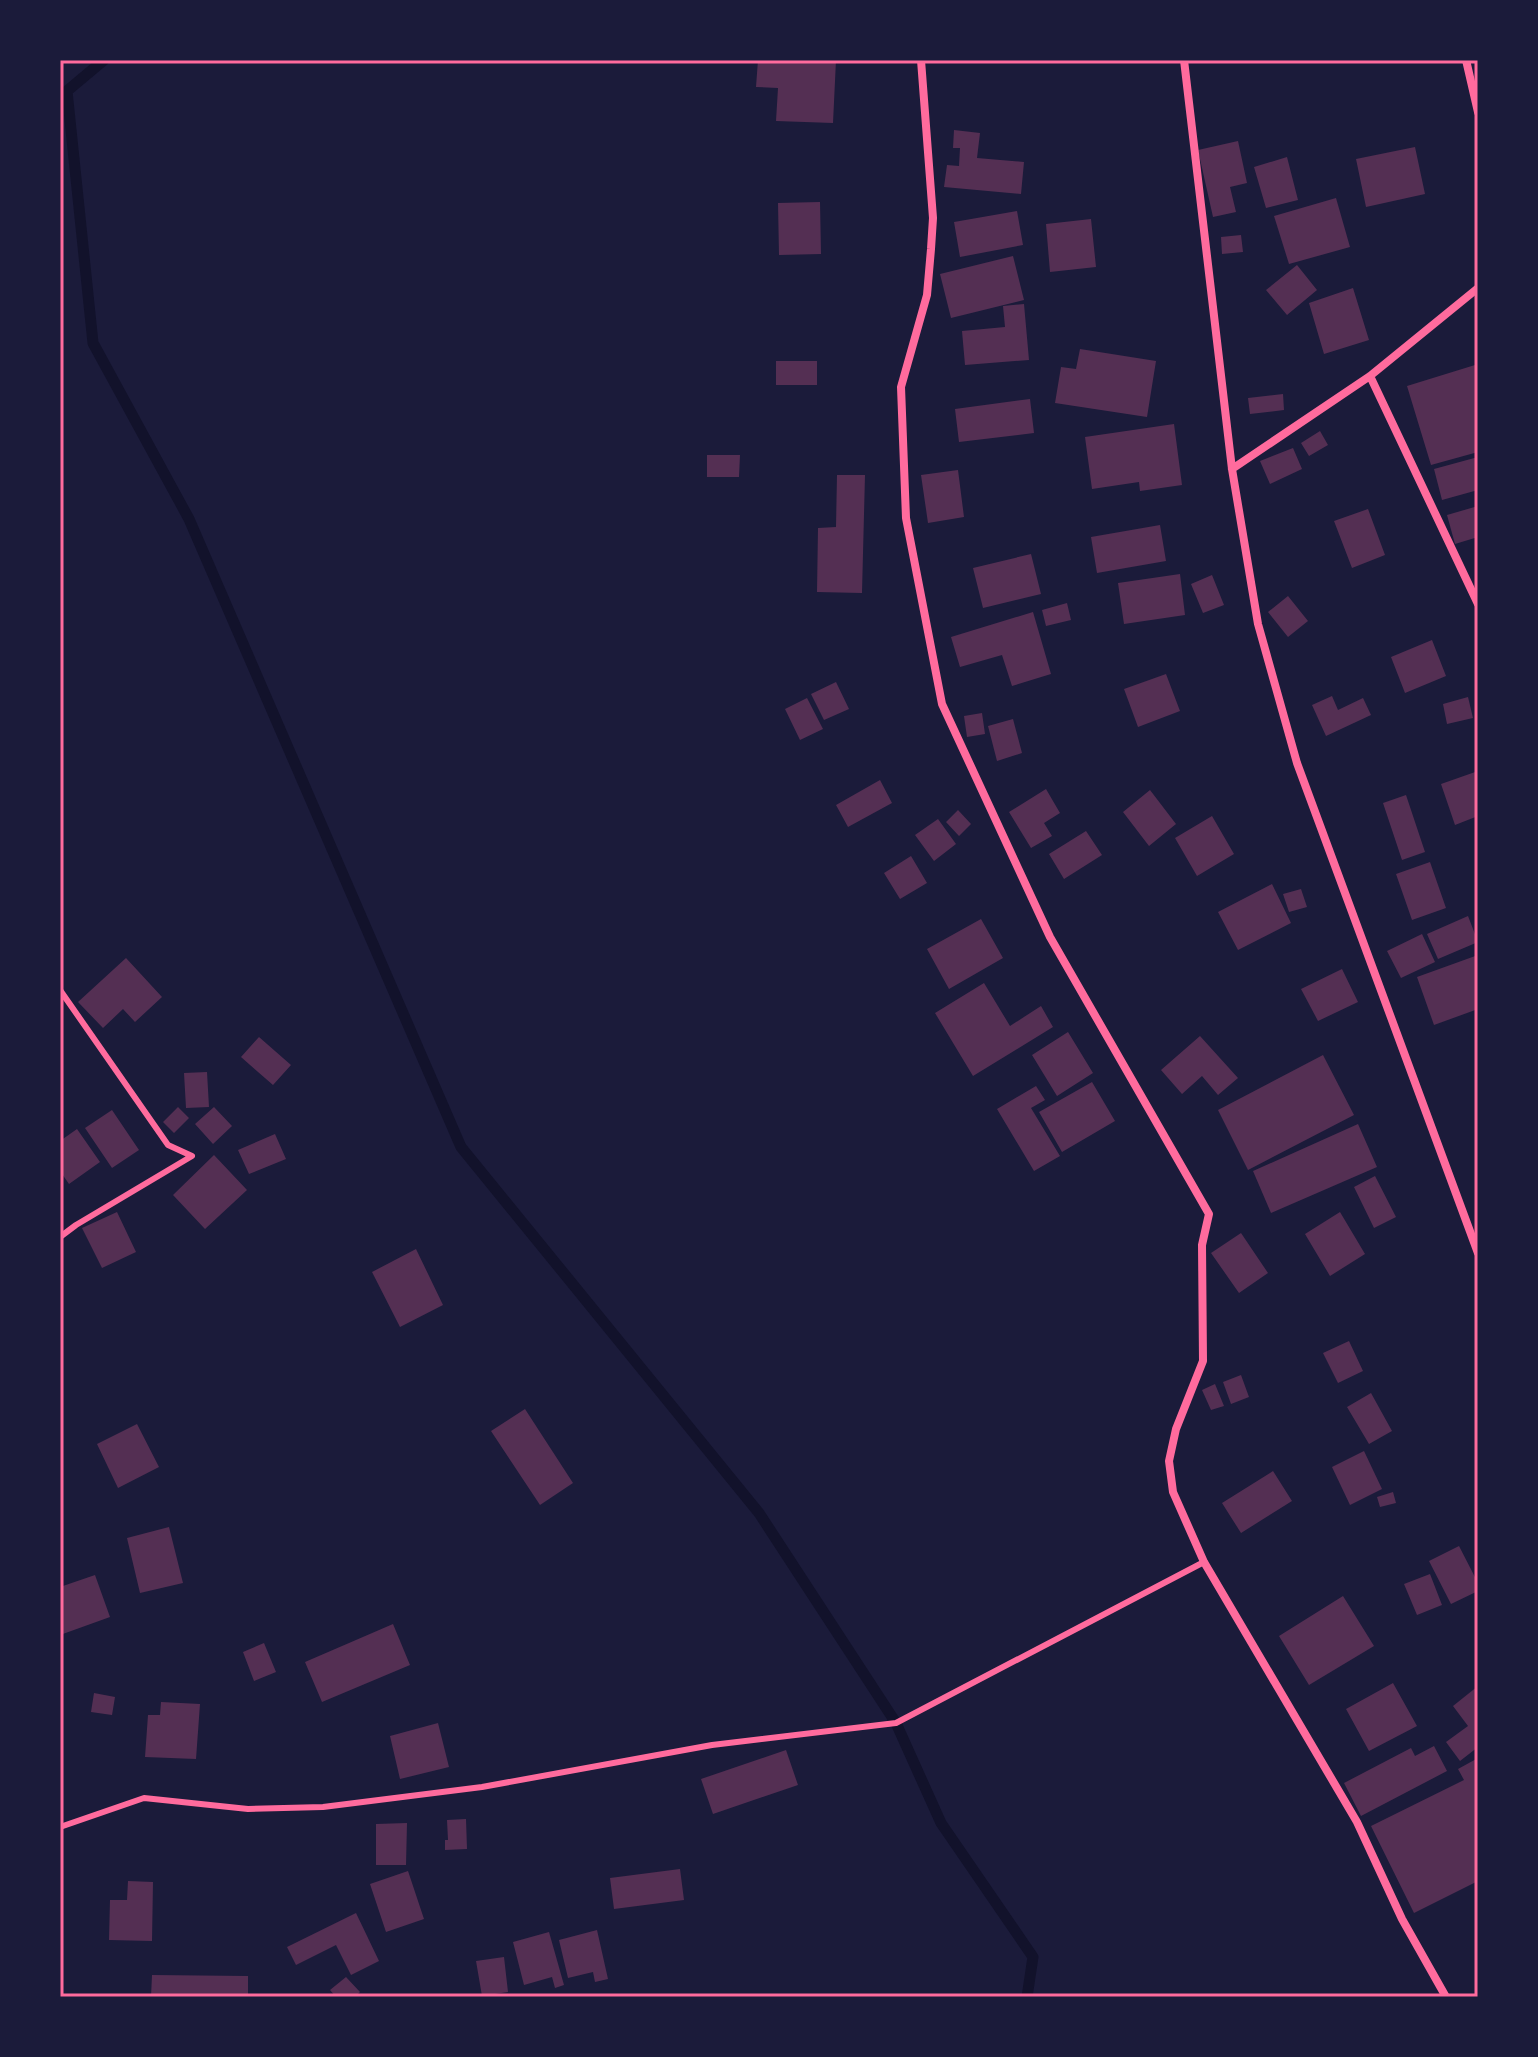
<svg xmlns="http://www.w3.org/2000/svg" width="1538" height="2057" font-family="Commissioner,sans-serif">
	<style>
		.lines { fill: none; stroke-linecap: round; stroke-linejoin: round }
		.stream { stroke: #12122b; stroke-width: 11 }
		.building { fill: #542f53 }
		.service { stroke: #ff6b9d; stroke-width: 6 }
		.minor { stroke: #ff6b9d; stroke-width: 8 }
		.neatline { fill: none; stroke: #ff6b9d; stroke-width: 3 }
	</style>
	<rect width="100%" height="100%" fill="#1b1b3a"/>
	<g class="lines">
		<path class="stream" d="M104 60 67 91 93 343 189 519 461 1147 759 1513 896 1723 941 1823 1033 1957 1027 1997"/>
	</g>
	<path class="building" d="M758 60H836L833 123 776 121 778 88 756 87Z
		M954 130 980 133 977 158 1024 162 1021 194 944 187 947 165 959 166 960 148H953Z
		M1238 141 1247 183 1230 187 1236 212 1213 217 1198 150Z
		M1415 147 1425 194 1366 207 1356 159Z
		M1287 157 1298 200 1266 208 1254 167Z
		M1336 198 1350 247 1289 264 1274 216Z
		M820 202 821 254 779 255 778 203Z
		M1017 211 1023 245 960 257 954 222Z
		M1091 219 1096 267 1050 272 1046 224Z
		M1241 235 1243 252 1222 254 1221 237Z
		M1013 256 1024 300 951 318 940 274Z
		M1297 265 1317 290 1287 315 1266 290Z
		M1353 288 1369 340 1324 354 1309 303Z
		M1024 304 1029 360 965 365 962 331 1005 327 1003 306Z
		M1080 349 1156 361 1147 417 1055 403 1061 367 1076 369Z
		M776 361H817V385H776Z
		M1475 365 1478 376V452L1431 465 1407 386Z
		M1283 394 1284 410 1250 414 1248 398Z
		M1030 399 1034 433 959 442 955 409Z
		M1174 424 1182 485 1140 491 1139 482 1092 489 1085 437Z
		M1320 431 1328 445 1309 456 1301 443Z
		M1293 448 1302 469 1270 484 1260 461Z
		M707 455H740L739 477H707Z
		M1478 457V490L1442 500 1434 469Z
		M958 470 964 517 928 523 921 475Z
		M837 475H865L862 593 817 592 818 528 836 527Z
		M1478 506V537L1455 544 1447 515Z
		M1368 509 1385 555 1352 568 1334 521Z
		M1160 525 1166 561 1097 573 1091 537Z
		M1031 554 1041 594 983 608 973 568Z
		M1180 574 1185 615 1124 624 1118 583Z
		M1212 575 1224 605 1203 613 1191 584Z
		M1288 596 1308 621 1288 637 1268 612Z
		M1067 603 1071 620 1046 626 1042 610Z
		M1033 612 1051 674 1012 686 1002 655 960 667 951 637Z
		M1432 640 1446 676 1405 693 1391 657Z
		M1166 674 1180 711 1138 727 1124 689Z
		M836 682 849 709 824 720 811 694Z
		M1332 696 1338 710 1363 698 1371 715 1326 736 1312 705Z
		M1468 697 1473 718 1447 724 1443 704Z
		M807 698 823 729 800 740 785 709Z
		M982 713 985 734 967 737 964 716Z
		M1013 719 1022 753 997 761 988 726Z
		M1478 771V816L1455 825 1441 784Z
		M880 780 892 803 848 827 836 805Z
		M1046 789 1060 813 1044 823 1052 836 1031 848 1009 812Z
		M1150 790 1176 824 1149 846 1123 812Z
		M1406 795 1425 852 1402 860 1383 803Z
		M958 810 971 824 959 836 946 822Z
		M1212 816 1234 854 1197 876 1175 838Z
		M938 819 956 844 934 861 915 835Z
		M1086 831 1102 855 1064 879 1049 854Z
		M911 856 927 883 900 899 884 873Z
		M1430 862 1446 908 1412 920 1396 874Z
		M1272 884 1291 923 1238 950 1218 912Z
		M1301 889 1307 907 1289 912 1283 894Z
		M1468 916 1478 942 1438 959 1427 934Z
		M981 919 1003 958 949 989 927 949Z
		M1422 934 1435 962 1401 978 1387 951Z
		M1478 955V1009L1434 1025 1417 977Z
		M126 958 162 997 135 1022 123 1009 103 1028 78 1002Z
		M1342 969 1358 1002 1318 1021 1301 989Z
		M984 983 1010 1026 1041 1006 1053 1027 973 1076 935 1013Z
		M1068 1032 1093 1073 1057 1096 1032 1055Z
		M1200 1036 1238 1078 1218 1095 1202 1076 1182 1094 1161 1070Z
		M259 1037 291 1065 273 1085 241 1057Z
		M1323 1055 1354 1115 1248 1170 1218 1110Z
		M207 1072 209 1107 186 1108 184 1073Z
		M1092 1082 1115 1121 1062 1152 1039 1112Z
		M1036 1086 1045 1100 1031 1108 1060 1156 1034 1171 997 1109Z
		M178 1107 189 1118 174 1133 163 1122Z
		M214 1107 232 1126 213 1144 195 1124Z
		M112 1110 139 1150 112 1168 85 1128Z
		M1358 1124 1377 1167 1271 1213 1253 1171Z
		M77 1129 100 1162 69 1184 60 1171V1141Z
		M275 1134 286 1159 249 1174 238 1150Z
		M214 1155 247 1190 205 1229 173 1195Z
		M1375 1176 1396 1217 1374 1228 1354 1187Z
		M117 1212 136 1252 102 1268 82 1228Z
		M1340 1212 1365 1254 1330 1276 1305 1234Z
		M1241 1233 1268 1273 1239 1293 1211 1253Z
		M416 1249 443 1305 400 1327 372 1272Z
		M1349 1341 1363 1371 1338 1383 1323 1353Z
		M1241 1375 1249 1397 1231 1404 1223 1382Z
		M1215 1384 1224 1406 1211 1410 1202 1390Z
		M1371 1393 1392 1431 1369 1444 1347 1407Z
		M525 1409 573 1483 540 1505 491 1431Z
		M137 1424 159 1467 118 1488 97 1444Z
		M1364 1451 1382 1489 1350 1505 1332 1467Z
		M1273 1471 1292 1501 1241 1533 1222 1503Z
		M1393 1492 1396 1503 1380 1507 1377 1497Z
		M169 1527 183 1583 140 1593 127 1538Z
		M1459 1546 1478 1583V1591L1451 1604 1429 1561Z
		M1430 1574 1442 1605 1417 1615 1404 1584Z
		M95 1575 110 1617 60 1635V1587Z
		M1343 1596 1374 1646 1309 1685 1279 1636Z
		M393 1624 410 1665 322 1702 305 1662Z
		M264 1643 276 1672 254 1681 243 1652Z
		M1393 1683 1417 1726 1369 1751 1346 1709Z
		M1478 1686V1747L1460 1761 1446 1742 1468 1726 1453 1706Z
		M94 1693 115 1697 112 1715 91 1712Z
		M161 1702 200 1704 196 1759 145 1757 148 1715H160Z
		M438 1723 449 1767 400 1779 390 1736Z
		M1434 1746 1447 1771 1361 1816 1344 1783 1411 1748 1415 1756Z
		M786 1750 798 1785 713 1814 701 1779Z
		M1478 1758V1881L1414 1913 1371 1826 1464 1780 1458 1769Z
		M466 1819 467 1849 445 1850V1840H448L447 1820Z
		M407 1823 406 1865H376V1824Z
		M680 1869 684 1900 614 1909 610 1878Z
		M408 1871 424 1919 386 1932 370 1884Z
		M128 1881 153 1882 152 1941 109 1940 110 1900H127Z
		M356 1913 379 1961 351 1975 336 1945 296 1965 287 1947Z
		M597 1930 608 1979 595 1982 593 1972 568 1978 559 1940Z
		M549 1932 564 1985 555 1988 552 1977 524 1985 513 1942Z
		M504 1957 508 1992 482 1996 476 1961Z
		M152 1975 248 1976V1997H151Z
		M346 1977 360 1992 355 1997H336L330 1990Z"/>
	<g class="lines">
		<path class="service" d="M60 990 168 1145 192 1156 76 1225 60 1237
			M60 1827 144 1798 248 1809 323 1807 482 1787 712 1745 896 1723 1204 1562"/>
		<path class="minor" d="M921 60 933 218 931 249 927 295 901 387 906 518 942 704 1050 937 1209 1214 1202 1245 1203 1361 1176 1429 1169 1461 1173 1492 1204 1562 1357 1822 1402 1919 1446 1997
			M1184 60 1232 469 1258 624 1297 763 1478 1253
			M1466 60 1478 112
			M1370 376 1478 604
			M1232 469 1370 376 1478 288"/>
	</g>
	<rect width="1538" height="2057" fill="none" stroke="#1b1b3a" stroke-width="124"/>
	<rect x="62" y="62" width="1414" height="1933" class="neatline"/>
</svg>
